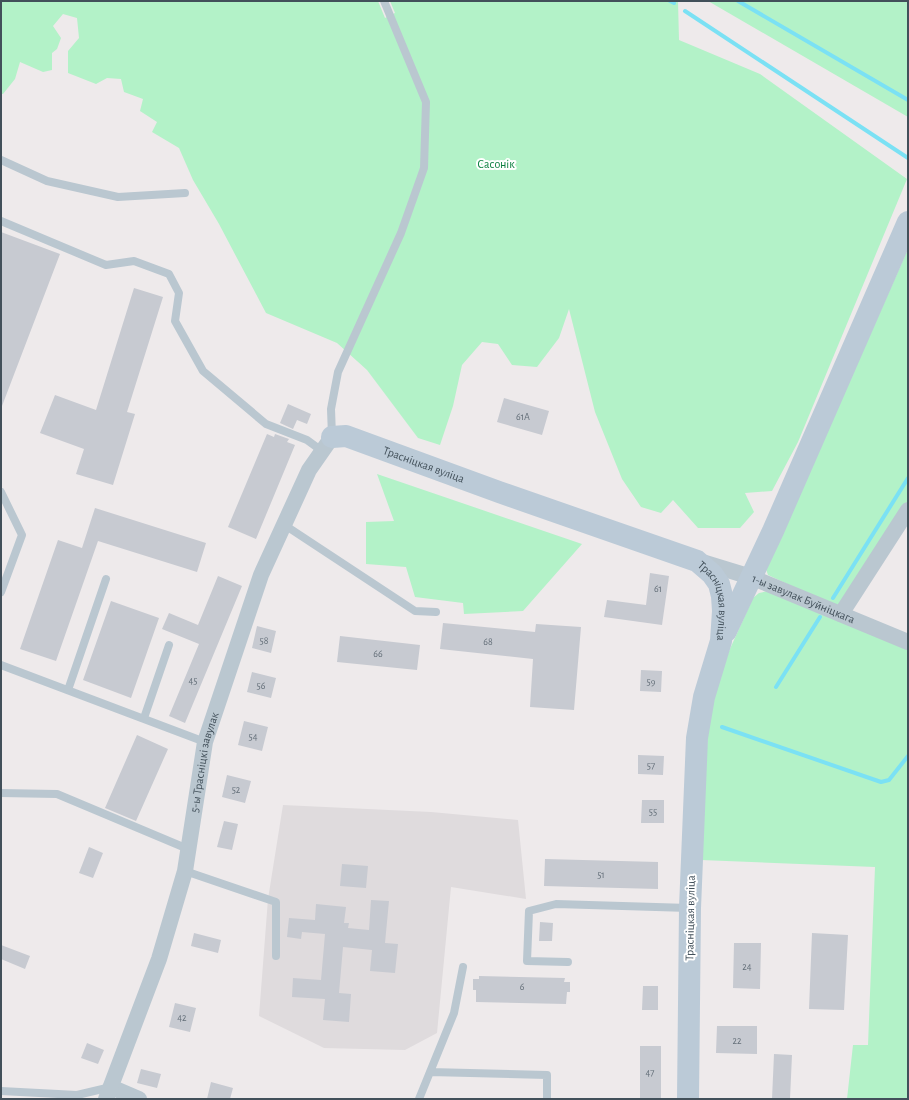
<svg xmlns="http://www.w3.org/2000/svg" width="909" height="1100" font-family="'Alegreya Sans',sans-serif">
	<style>
		.education { fill: #dfdbdd }
		.green { fill: #b3f2c8 }
		.lines { fill: none; stroke-linecap: round; stroke-linejoin: round }
		.stream { stroke: #7be1f4; stroke-width: 4 }
		.building { fill: #c7cad1 }
		.lane { stroke: #bac7d0; stroke-width: 8 }
		.street { stroke: #bac7d0; stroke-width: 16 }
		.secondary { stroke: #bbcad7; stroke-width: 22 }
		.labels { text-anchor: middle; stroke-width: 4; stroke-linejoin: round; paint-order: stroke }
		.number-label { font-size: 10px; fill: #636e78 }
		.park-label { font-size: 12px; fill: #0d8041; stroke: #fff }
		.street-label { font-size: 12px; fill: #42505a; stroke: #fff }
	</style>
	<rect width="100%" height="100%" fill="#eeeaeb"/>
	<path class="education" d="M283 805 431 812 518 820 526 899 451 887 437 1033 405 1050 324 1048 259 1016 268 899Z"/>
	<path class="green" d="M1 1H378L385 18 395 13 390 1H678L679 40 760 74 907 179 798 442 772 491 745 493 754 512 740 528H698L673 500 661 513 641 507 622 479 595 412 569 309 559 338 537 367 512 365 498 344 482 342 462 365 453 406 440 445 418 438 367 370 337 343 266 313 219 224 193 180 179 148 152 132 157 122 140 111 143 99 124 92 121 79 107 78 96 84 68 73V51L79 38 77 18 63 14 53 26 61 38 57 49 52 53V70L43 72 20 62 15 79 3 94H1Z
		M708 1H908V117Z
		M908 249V502L846 600 835 606 768 575 766 569Z
		M377 474 582 544 523 611 464 614 463 603 415 597 406 567 366 564V522L394 521Z
		M768 591 908 650V1099H847L853 1045H868L875 867 701 860 709 710 729 651 753 598 759 593Z"/>
	<g class="lines">
		<path class="stream" d="M670 1 674 3
			M738 1 908 100
			M685 11 908 158
			M833 598 908 478
			M776 687 820 617
			M722 727 881 782 889 780 908 756"/>
	</g>
	<path class="building" d="M1 232 60 254 2 406H1Z
		M134 288 163 297 127 412 135 414 113 485 76 474 84 449 40 433 55 395 96 410Z
		M504 398 549 411 542 435 497 422Z
		M288 404 311 414 307 424 297 420 293 429 280 423Z
		M267 434 274 437 275 434 289 439 287 442 295 445 256 539 228 527Z
		M95 508 206 543 197 572 98 541 56 661 20 649 58 540 82 548Z
		M650 573 669 576 662 625 604 617 607 600 646 605Z
		M218 576 242 586 185 723 169 716 199 644 162 629 169 613 198 625Z
		M111 601 159 618 131 698 83 680Z
		M443 623 535 632 536 624 581 627 574 710 530 707 533 659 440 649Z
		M257 626 276 631 271 653 252 648Z
		M340 636 420 645 417 670 337 662Z
		M641 670 662 671 661 692 640 691Z
		M252 672 276 678 271 698 247 692Z
		M244 721 268 727 262 751 238 745Z
		M137 735 168 749 136 821 105 808Z
		M638 755 664 756 663 775 638 774Z
		M227 775 251 781 245 803 222 797Z
		M642 800H664V823H641Z
		M224 821 238 824 232 850 217 847Z
		M89 847 103 853 93 878 79 873Z
		M545 859 658 862V889L544 886Z
		M342 864 368 866 366 888 340 886Z
		M371 900 389 901 385 943 398 944 395 973 370 971 372 950 343 947 339 993 351 994 349 1022 323 1020 325 999 292 997 293 978 321 980 325 934 302 932 301 939 287 937 289 918 315 920 316 904 346 907 344 923H349L348 928 369 930Z
		M540 922 553 923 552 941H539Z
		M194 933 221 940 218 953 191 946Z
		M812 933 848 935 844 1010 809 1009Z
		M734 943H761L760 989 733 988Z
		M1 945 30 956 25 969 1 959Z
		M479 976 565 978 564 982H570V992H567L566 1004 476 1002V990H473V979H479Z
		M643 986H658V1010H642Z
		M175 1003 196 1008 190 1032 169 1027Z
		M717 1026H757V1054L716 1053Z
		M87 1043 104 1050 98 1064 81 1058Z
		M640 1046H661V1099H640Z
		M774 1054 792 1055 790 1099H772Z
		M141 1069 161 1074 157 1088 137 1083Z
		M211 1082 233 1088 230 1099H207Z"/>
	<g class="lines">
		<path class="lane" d="M1 160 47 181 118 197 185 193
			M1 221 106 265 134 261 169 274 179 293 175 321 203 371 266 424 307 440 322 451
			M332 436 331 409 338 372 401 233 424 168 426 102 384 1
			M1 492 22 535 1 592
			M283 524 415 611 436 612
			M1 665 205 742
			M68 690 106 579
			M144 718 169 645
			M1 793 57 794 188 849
			M185 871 276 902V956
			M568 962 527 961 529 911 556 904 689 908
			M430 1072 547 1075V1099
			M1 1091 77 1095 111 1087
			M419 1099 454 1013 463 967"/>
		<g class="street">
			<path id="s1" d="M702 562 751 577 908 642"/>
			<path d="M841 614 908 510"/>
			<path d="M111 1087 139 1099"/>
			<path id="s2" d="M106 1099 159 959 185 871 205 742 261 575 309 470 332 437"/>
		</g>
		<g class="secondary">
			<path id="s3" d="M332 437 346 436 499 492 697 561 712 574 719 584 722 596 723 611 721 641 704 697 697 738 690 908 688 1099"/>
			<path d="M726 631 773 531 908 222"/>
		</g>
	</g>
	<g class="labels">
		<g class="number-label">
			<text x="523" y="420">61А</text>
			<text x="658" y="592">61</text>
			<text x="264" y="644">58</text>
			<text x="488" y="645">68</text>
			<text x="378" y="657">66</text>
			<text x="193" y="684">45</text>
			<text x="651" y="685">59</text>
			<text x="261" y="689">56</text>
			<text x="253" y="740">54</text>
			<text x="651" y="769">57</text>
			<text x="236" y="793">52</text>
			<text x="653" y="815">55</text>
			<text x="601" y="878">51</text>
			<text x="747" y="970">24</text>
			<text x="522" y="990">6</text>
			<text x="182" y="1021">42</text>
			<text x="737" y="1044">22</text>
			<text x="650" y="1076">47</text>
		</g>
		<g class="park-label">
			<text x="496" y="168">Сасонік</text>
		</g>
		<g class="street-label">
			<text dy="4" stroke="none"><textPath href="#s3" startOffset="97">Трасніцкая вуліца</textPath></text>
			<text dy="4" stroke="none"><textPath href="#s1" startOffset="108">1-ы завулак Буйніцкага</textPath></text>
			<text dy="4" stroke="none"><textPath href="#s3" startOffset="433">Трасніцкая вуліца</textPath></text>
			<text dy="4" stroke="none"><textPath href="#s2" startOffset="352">5-ы Трасніцкі завулак</textPath></text>
			<text transform="translate(690 918) rotate(-89)" y="4">Трасніцкая вуліца</text>
		</g>
	</g>
	<rect width="909" height="1100" fill="none" stroke="#42505a" stroke-width="4"/>
</svg>
